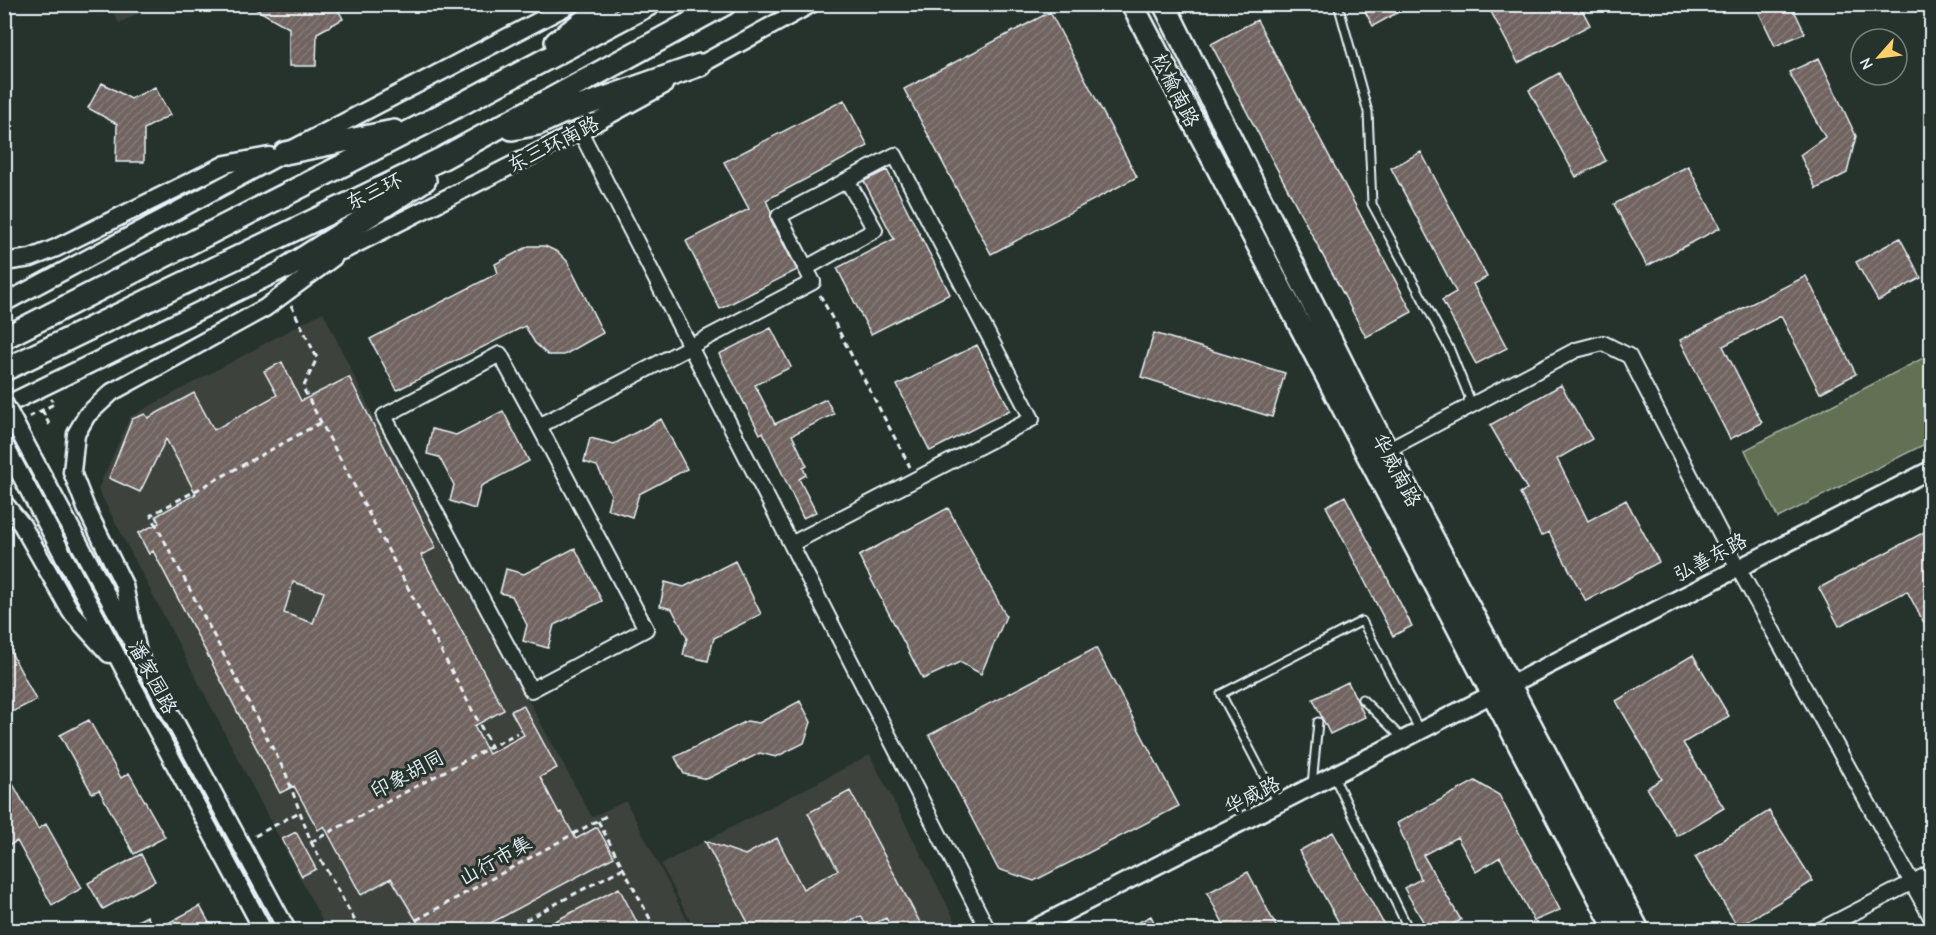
<svg xmlns="http://www.w3.org/2000/svg" width="1936" height="935" font-family="'Comic Neue','LXGW WenKai TC',sans-serif">
	<style>
		.built { fill: #3c423c }
		.green { fill: #627153; stroke: #a5b1a6; stroke-width: 1.5 }
		.building { fill: url(#building-hatch); stroke: #e8f1f8; stroke-width: 1.5; fill-rule: evenodd }
		.lines { fill: none; stroke-linecap: round; stroke-linejoin: round }
		.service-casing { stroke: #e8f1f8; stroke-width: 11 }
		.minor-casing { stroke: #e8f1f8; stroke-width: 18 }
		.tertiary-casing { stroke: #e8f1f8; stroke-width: 21 }
		.primary-casing { stroke: #e8f1f8; stroke-width: 26 }
		.trunk-casing { stroke: #e8f1f8; stroke-width: 26 }
		.path { stroke: #e8f1f8; stroke-width: 3; stroke-dasharray: 6 4.5; stroke-linecap: butt }
		.service { stroke: #26332d; stroke-width: 7 }
		.minor { stroke: #26332d; stroke-width: 14 }
		.tertiary { stroke: #26332d; stroke-width: 16 }
		.primary { stroke: #26332d; stroke-width: 21 }
		.trunk { stroke: #26332d; stroke-width: 21 }
		.tertiary-bridge-casing { stroke: #e8f1f8; stroke-width: 21; stroke-linecap: butt }
		.path-bridge { stroke: #e8f1f8; stroke-width: 3; stroke-dasharray: 6 4.5; stroke-linecap: butt }
		.tertiary-bridge { stroke: #26332d; stroke-width: 16 }
		.labels { text-anchor: middle; stroke-width: 6; stroke-linejoin: round; paint-order: stroke }
		.street-label { font-size: 20px; fill: #e8f1f8; stroke: #26332d }
	</style>
	<defs>
		<pattern id="building-hatch" width="6" height="6" patternUnits="userSpaceOnUse" patternTransform="scale(1.5)"><rect width="6" height="6" fill="#71645f"/><path d="M-1 1l2-2M0 6l6-6M5 7l2-2" fill="none" stroke="#857b77"/></pattern>
	</defs>
	<rect width="100%" height="100%" fill="#26332d"/>
	<filter id="ink" filterUnits="userSpaceOnUse"><feTurbulence type="fractalNoise" baseFrequency=".0167" numOctaves="2"/><feDisplacementMap in="SourceGraphic" scale="12" xChannelSelector="R" yChannelSelector="G"/><feConvolveMatrix kernelMatrix="1 2 1 2 8 2 1 2 1" color-interpolation-filters="sRGB"/></filter>
	<g filter="url(#ink)">
		<path class="built" d="M109 5H155L119 23Z
			M323 312 372 413 592 817 626 801 692 930H327L98 489 130 417Z
			M870 755 960 930H695L661 864Z"/>
		<path class="green" d="M1931 354V441L1778 518 1745 450Z"/>
		<path class="building" d="M247 4H335L343 19 317 33 316 66H289V28Z
			M1361 4H1413L1373 26Z
			M1487 4H1579L1590 25 1518 63Z
			M1755 4H1791L1805 33 1775 46Z
			M1050 12 1137 177 991 254 904 89Z
			M1257 20 1412 312 1366 337 1211 44Z
			M1819 58 1856 136 1847 173 1816 189 1800 155 1825 137 1789 72Z
			M1559 73 1606 161 1576 177 1529 90Z
			M102 83 131 99 155 87 170 115 144 129V162H116L117 124 88 108Z
			M844 100 868 146 766 200 771 212V220L797 270 720 309 686 241 749 209 724 162Z
			M1421 152 1487 277 1473 284 1507 348 1476 364 1442 300 1456 292 1391 168Z
			M1688 166 1720 228 1647 266 1614 204Z
			M887 170 950 294 871 334 837 268 894 239 864 181Z
			M1900 238 1921 278 1878 301 1856 262Z
			M529 246H545L558 252 567 261 603 333 564 355H548L535 343 525 326 397 390 370 339 498 273 495 264Z
			M1806 276 1856 374 1820 393 1781 316 1723 346 1762 423 1730 439 1680 340Z
			M771 328 791 367 755 385 775 424 826 399 834 414 792 435 807 466 803 468 806 475 799 479 816 512 803 518 763 432 760 434 719 354Z
			M1154 333 1285 373 1272 417 1141 377Z
			M977 345 1010 410 930 451 897 385Z
			M282 362 301 401 349 377 436 548 421 555 504 710 474 726 489 754 524 735 511 711 523 705 557 768 540 777 559 813 561 812 576 839 597 827 614 857 478 930H422L391 878 361 895 324 826 318 830 294 786 280 793 153 551 149 554 138 533 159 523 156 516 196 494 166 439 140 492 109 478 132 419 145 414 148 418 194 393 214 430 277 395 264 371ZM293 582 324 592 313 623 284 613Z
			M1561 385 1592 439 1557 459 1588 521 1626 500 1659 562 1586 601 1549 532 1541 536 1520 493 1527 489 1490 425Z
			M503 411 529 461 481 486 475 509 450 501 454 485 439 457 427 454 432 429 456 435Z
			M661 419 687 469 639 494 632 517 607 509 611 494 597 466 584 462 590 438 614 444Z
			M1345 496 1412 626 1393 636 1326 506Z
			M948 508 1006 616 981 674 960 662 923 679 859 556Z
			M1932 528V638L1907 591 1839 626 1819 588Z
			M575 548 602 601 554 625 548 648 523 641 527 625 512 596 500 593 506 569 524 574Z
			M735 561 761 614 714 638 708 661 683 655 687 638 672 609 660 606 665 582 684 587Z
			M4 639 36 700 12 712 4 697Z
			M1096 648 1179 806 1034 881 998 869 929 735Z
			M1693 655 1729 716 1683 743 1724 808 1677 836 1647 788 1662 779 1616 701Z
			M1348 682 1365 717 1330 734 1313 699Z
			M800 701 811 722 804 743 776 757 760 753 707 779 684 774 675 757 747 721 759 723Z
			M89 720 121 778 129 773 165 837 134 854 99 790 92 793 60 735Z
			M4 768 38 829 46 824 82 888 52 905 17 841 10 845 4 835Z
			M1475 781 1499 795 1560 910 1534 921 1500 857 1476 872 1457 837 1423 855 1461 920 1442 930H1428L1404 888 1421 879 1397 823Z
			M850 791 924 930 902 922 891 927 886 918 867 927 861 916 835 930H752L705 841 745 855 777 838 803 889 838 870 808 813Z
			M1769 811 1813 881 1738 927 1695 857Z
			M296 832 316 869 302 876 282 839Z
			M1333 832 1387 930H1343L1299 851Z
			M141 854 155 881 103 909 88 883Z
			M1248 872 1278 930H1227L1207 893Z
			M619 888 641 930H538Z
			M200 906 213 930H121L147 916 155 930Z
			M1151 916 1158 930H1123Z"/>
		<g class="lines">
			<g class="service-casing">
				<path id="service" d="M1338 4 1368 112 1372 204 1450 350 1469 397 1467 406
					M1362 699 1403 739
					M1334 777 1409 930
					M1312 785 1318 722
					M1278 803 1221 694 1362 621 1420 731"/>
			</g>
			<g class="minor-casing">
				<path id="minor" d="M580 131 988 930
					M806 268 875 230 847 180
					M539 426 500 354 384 416 531 690 646 629 539 426 813 282 779 216 895 155 1032 419 791 544
					M1387 450 1576 350 1603 343 1629 356 1737 566 1932 919
					M1820 930 1932 872"/>
			</g>
			<g class="tertiary-casing">
				<path id="tertiary" d="M689 71 811 4
					M4 262 31 258 56 248 226 164 269 156
					M4 303 285 153 571 4
					M4 406 287 268 344 250 580 131 664 85
					M4 444 263 930
					M30 452 287 930
					M4 503 22 525 71 612 109 654
					M138 653 124 585 86 508 72 472 76 434 87 415 112 392 265 308 334 257
					M1031 930 1932 469"/>
			</g>
			<g class="primary-casing">
				<path id="primary" d="M1132 4 1616 930
					M1164 4 1364 407 1638 930"/>
			</g>
			<g class="trunk-casing">
				<path id="trunk" d="M556 42 606 4
					M512 129 538 124 562 113 700 65
					M285 153 394 131
					M287 268 425 180
					M4 338 422 125 650 4
					M4 370 443 158 725 4"/>
			</g>
			<path class="path" d="M820 295 910 467
				M291 305 317 358 303 388 491 746
				M42 410 50 426
				M29 417 54 404 51 399
				M320 423 151 515 286 774 311 842 360 930
				M598 821 656 930
				M255 836 301 811
				M311 842 517 733
				M398 930 606 816
				M507 930 625 867"/>
			<use href="#service" class="service"/>
			<use href="#minor" class="minor"/>
			<use href="#tertiary" class="tertiary"/>
			<use href="#primary" class="primary"/>
			<use href="#trunk" class="trunk"/>
			<g class="tertiary-bridge-casing">
				<path id="tertiary-bridge" d="M4 403 30 452"/>
			</g>
			<path class="path-bridge" d="M4 376 11 390"/>
			<use href="#tertiary-bridge" class="tertiary-bridge"/>
		</g>
	</g>
	<g class="labels">
		<g class="street-label">
			<text transform="translate(1176 90) rotate(63)" y="7">松榆南路</text>
			<text transform="translate(553 144) rotate(-27)" y="7">东三环南路</text>
			<text transform="translate(374 191) rotate(-26)" y="7">东三环</text>
			<text transform="translate(1397 470) rotate(62)" y="7">华威南路</text>
			<text transform="translate(1710 557) rotate(-28)" y="7">弘善东路</text>
			<text transform="translate(153 677) rotate(62)" y="7">潘家园路</text>
			<text transform="translate(407 774) rotate(-28)" y="7">印象胡同</text>
			<text transform="translate(1252 795) rotate(-27)" y="7">华威路</text>
			<text transform="translate(495 860) rotate(-29)" y="7">山行市集</text>
		</g>
	</g>
	<rect width="1936" height="935" fill="none" stroke="#26332d" stroke-width="24"/>
	<rect x="12" y="12" width="1912" height="911" fill="none" stroke="#e8f1f8" stroke-width="2" filter="url(#ink)"/>
	<g transform="translate(1879 57) rotate(242)"><circle r="28" fill="#26332d" stroke="#747f7e" stroke-width="1.5"/>
	<path d="M0-4.5L10 22L0 15L-10 22Z" fill="#ffd166"/>
	<text y="-9" font-size="16" font-weight="bold" text-anchor="middle" fill="#e8f1f8">N</text>
	</g>
</svg>
